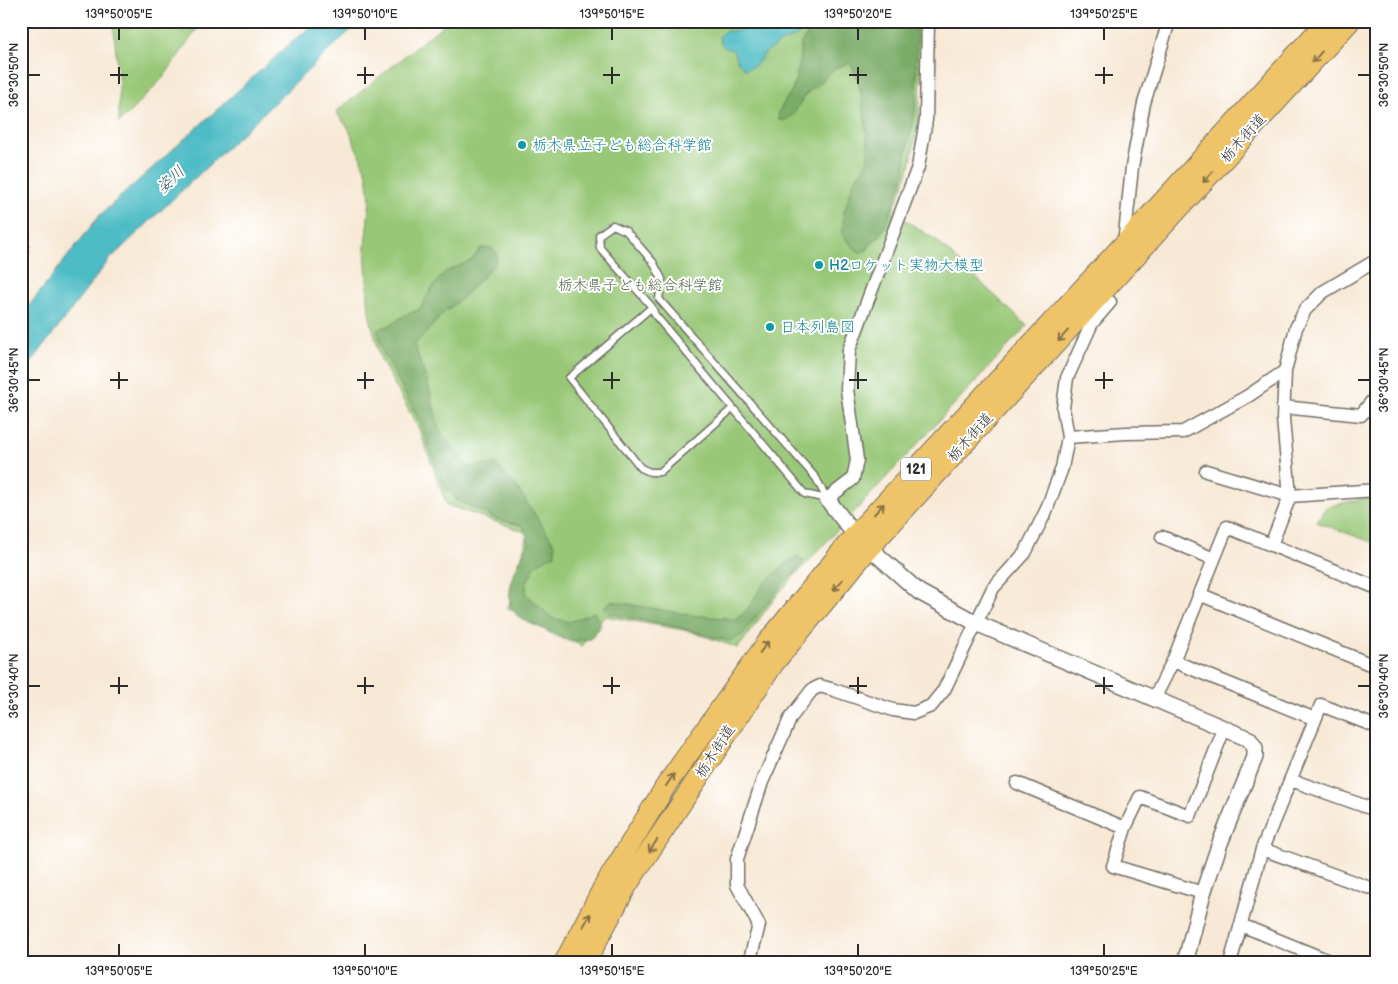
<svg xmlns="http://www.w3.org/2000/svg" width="1398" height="984" font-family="'Balsamiq Sans','Klee One',sans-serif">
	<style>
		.green { fill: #98c877; stroke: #627a51 }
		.forest { fill: #7aac68; stroke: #526c4a }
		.water { fill: #4ebcc5; stroke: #3c7478 }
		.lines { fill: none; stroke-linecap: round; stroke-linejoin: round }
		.service-casing { stroke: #726e66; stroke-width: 9 }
		.minor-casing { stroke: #726e66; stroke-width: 15 }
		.tertiary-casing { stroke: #726e66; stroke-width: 18 }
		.trunk-casing { stroke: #726e66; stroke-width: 22 }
		.path { stroke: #726e66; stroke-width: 2.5; stroke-dasharray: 4 4; stroke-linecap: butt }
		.service { stroke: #fff; stroke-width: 6 }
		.minor { stroke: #fff; stroke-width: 12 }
		.tertiary { stroke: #fff; stroke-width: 15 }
		.trunk { stroke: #efc469; stroke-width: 20 }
		.oneway { stroke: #837047 }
		.ticks { fill: none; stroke: #2b2b2b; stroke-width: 2 }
		.culture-dot { fill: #0f9aa8; stroke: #fff; stroke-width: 2 }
		.labels { text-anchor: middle; stroke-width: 4; stroke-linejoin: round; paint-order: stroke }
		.shield { fill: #fff; stroke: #6b6b6b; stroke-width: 1 }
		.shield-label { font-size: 14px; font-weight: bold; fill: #2b2b2b }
		.street-label { font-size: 15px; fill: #2b2b2b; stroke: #fff }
		.culture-label { font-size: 15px; fill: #0d838f; stroke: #fff; text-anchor: start }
		.park-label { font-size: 15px; fill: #516246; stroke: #fff }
		.water-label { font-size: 16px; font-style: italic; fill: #375e61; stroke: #fff }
		.neatline { fill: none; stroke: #2b2b2b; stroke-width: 2 }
		.ticks-label { font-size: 12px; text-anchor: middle; fill: #2b2b2b }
	</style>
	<rect width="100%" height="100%" fill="#fff"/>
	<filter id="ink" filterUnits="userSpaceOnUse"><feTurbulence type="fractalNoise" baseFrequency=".02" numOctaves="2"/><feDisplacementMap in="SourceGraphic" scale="10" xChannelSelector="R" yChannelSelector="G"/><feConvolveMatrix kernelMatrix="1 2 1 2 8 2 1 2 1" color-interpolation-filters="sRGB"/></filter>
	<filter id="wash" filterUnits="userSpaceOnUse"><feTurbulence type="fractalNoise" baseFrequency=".0096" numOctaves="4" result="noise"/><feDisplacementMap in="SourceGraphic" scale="20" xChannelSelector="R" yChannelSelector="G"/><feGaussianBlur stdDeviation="1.12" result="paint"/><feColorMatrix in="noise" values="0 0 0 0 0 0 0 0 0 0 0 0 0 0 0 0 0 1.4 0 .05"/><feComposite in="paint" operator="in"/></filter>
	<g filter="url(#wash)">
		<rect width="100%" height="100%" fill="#f7e9d5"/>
		<path class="green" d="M113 21H205L199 26 163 78 119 123V85Z
			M448 21H923L919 120 910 166 893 212 936 240 1027 326 777 595 738 648 689 631 605 616 581 646 508 608 528 533 447 505 419 429 381 360 369 314 365 247 370 199 367 174 352 138 349 129 336 112Z
			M1370 497 1377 531V544L1316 522 1326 507Z"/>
		<path class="forest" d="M821 21H917L916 102 913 125 906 152 905 172 887 223 880 236 873 241 866 251 859 252 852 246 843 236V215L849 196 854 181 868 160V144L862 98 857 77 850 63 835 68 819 84 805 95 793 115 785 120H779L778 112 793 89 799 66 801 43 811 29Z
			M481 248H492L497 253 496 263 460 300 443 313 428 331 414 345 428 384 439 429 468 467 495 464 516 486 555 545V554L536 564 526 584V594L552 618 570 622 594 612 601 625 590 639C565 643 564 640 543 629 535 625 525 622 519 617 497 600 519 561 529 543L523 526 496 519 457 500 450 494 441 479 421 424 383 352 377 330 390 325 405 315 419 310 432 288 445 272 472 260Z
			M797 556 804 561 796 572 784 583 742 635 729 641 677 627 608 613 604 607 611 601 691 615 736 619C749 612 754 596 763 585 773 574 785 565 797 556Z"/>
		<path class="water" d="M317 21H360L109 260 21 376V316L100 215 282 51Z
			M767 21H804L803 31 793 38 782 42 766 52 756 65 745 69 738 62 733 50 727 49 721 44 719 36 725 31H739L746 24Z"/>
	</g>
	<g filter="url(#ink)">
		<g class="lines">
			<g class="service-casing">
				<path id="service" d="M613 225 626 231 653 262 662 279 659 299 816 478 827 499 805 494 655 315 652 307 600 248 599 235Z
					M652 307 569 378 641 468 650 472H660L733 408"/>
			</g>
			<g class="minor-casing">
				<path id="minor" d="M1124 244 1132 167 1144 103 1169 21
					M1283 407 1361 415 1377 395
					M1068 437 1126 433 1183 432 1248 396 1285 371
					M1206 471 1290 496 1377 490
					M827 499 853 479 857 460 847 389 849 350 918 167 926 120 928 21
					M1162 537 1214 559
					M1271 545 1290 496 1283 419 1285 371 1296 328 1305 310 1323 292 1377 260
					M1199 594 1377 667
					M1173 661 1315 719
					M1154 699 1173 661 1227 527 1377 588
					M1291 780 1367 807H1377
					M1017 783 1125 828
					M1262 849 1367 887 1377 888
					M1203 893 1113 866 1125 828 1140 797 1190 816 1224 729
					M1241 925 1334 963
					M749 963 759 925 737 885V859L762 782 791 717 812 690 820 686 834 690 893 710 914 713 931 706 944 690 993 588 1025 553 1046 511 1062 468 1068 437 1063 408 1067 378 1092 323 1110 302
					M1230 963 1262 849 1321 705 1377 727"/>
			</g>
			<g class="tertiary-casing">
				<path id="tertiary" d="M827 499 855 535 919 592 976 623 1249 739 1255 748V757L1220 843 1203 893 1185 963"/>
			</g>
			<g class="trunk-casing">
				<path id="trunk" d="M564 963 603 888 667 784 766 644 855 535 1124 244 1327 21
					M585 963 626 887 774 663 869 548 1350 21"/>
			</g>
			<path class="path" d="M21 220 29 250 21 262"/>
			<use href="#service" class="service"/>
			<use href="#minor" class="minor"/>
			<use href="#tertiary" class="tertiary"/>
			<use href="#trunk" class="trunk"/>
		</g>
		<defs><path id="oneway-shaft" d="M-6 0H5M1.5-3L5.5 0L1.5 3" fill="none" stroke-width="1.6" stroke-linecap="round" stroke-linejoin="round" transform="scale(1.25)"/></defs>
		<g class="oneway">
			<use href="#oneway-shaft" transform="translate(1317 57) rotate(132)"/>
			<use href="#oneway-shaft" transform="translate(1208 177) rotate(132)"/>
			<use href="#oneway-shaft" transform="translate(1063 336) rotate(132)"/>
			<use href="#oneway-shaft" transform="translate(879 509) rotate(-47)"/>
			<use href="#oneway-shaft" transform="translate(838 585) rotate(130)"/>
			<use href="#oneway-shaft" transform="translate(764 647) rotate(-54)"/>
			<use href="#oneway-shaft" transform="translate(670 780) rotate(-56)"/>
			<use href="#oneway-shaft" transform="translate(653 846) rotate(123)"/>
			<use href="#oneway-shaft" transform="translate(587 920) rotate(-62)"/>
		</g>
	</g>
	<path class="ticks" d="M119 28V40M365 28V40M612 28V40M858 28V40M1104 28V40M119 67V84M365 67V84M612 67V84M858 67V84M1104 67V84M28 75H40M110 75H128M357 75H374M603 75H620M849 75H867M1095 75H1113M1358 75H1370M119 372V389M365 372V389M612 372V389M858 372V389M1104 372V389M28 380H40M110 380H128M357 380H374M603 380H620M849 380H867M1095 380H1113M1358 380H1370M119 677V694M365 677V694M612 677V694M858 677V694M1104 677V694M28 686H40M110 686H128M357 686H374M603 686H620M849 686H867M1095 686H1113M1358 686H1370M119 944V956M365 944V956M612 944V956M858 944V956M1104 944V956"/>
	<g class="culture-dot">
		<circle cx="522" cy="145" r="5"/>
		<circle cx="819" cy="265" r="5"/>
		<circle cx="770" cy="327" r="5"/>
	</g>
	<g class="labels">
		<rect class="shield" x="901" y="457.5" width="30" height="23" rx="4"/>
		<g class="shield-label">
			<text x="916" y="474">121</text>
		</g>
		<g class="street-label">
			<text transform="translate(1243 138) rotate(-48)" y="5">栃木街道</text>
			<text transform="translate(970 437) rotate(-48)" y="5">栃木街道</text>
			<text transform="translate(715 751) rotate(-57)" y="5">栃木街道</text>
		</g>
		<g class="culture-label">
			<text x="532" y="150">栃木県立子ども総合科学館</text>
			<text x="829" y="270">H2ロケット実物大模型</text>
			<text x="780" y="332">日本列島図</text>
		</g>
		<g class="park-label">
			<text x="640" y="290">栃木県子ども総合科学館</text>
		</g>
		<g class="water-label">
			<text transform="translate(170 179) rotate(-43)" y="6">姿川</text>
		</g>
	</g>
	<rect width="1398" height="984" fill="none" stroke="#fff" stroke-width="55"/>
	<rect x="28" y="28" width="1342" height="928" class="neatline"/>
	<g class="ticks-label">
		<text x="119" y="18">139°50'05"E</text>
		<text x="365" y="18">139°50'10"E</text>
		<text x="612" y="18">139°50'15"E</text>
		<text x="858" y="18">139°50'20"E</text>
		<text x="1104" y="18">139°50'25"E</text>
		<text transform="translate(14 75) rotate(-90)" y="4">36°30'50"N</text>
		<text transform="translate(1384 75) rotate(-90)" y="4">36°30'50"N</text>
		<text transform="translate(14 380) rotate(-90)" y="4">36°30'45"N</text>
		<text transform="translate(1384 380) rotate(-90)" y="4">36°30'45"N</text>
		<text transform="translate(14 686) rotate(-90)" y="4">36°30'40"N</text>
		<text transform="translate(1384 686) rotate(-90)" y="4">36°30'40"N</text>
		<text x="119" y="975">139°50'05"E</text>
		<text x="365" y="975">139°50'10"E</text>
		<text x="612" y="975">139°50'15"E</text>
		<text x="858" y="975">139°50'20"E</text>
		<text x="1104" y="975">139°50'25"E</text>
	</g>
</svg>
